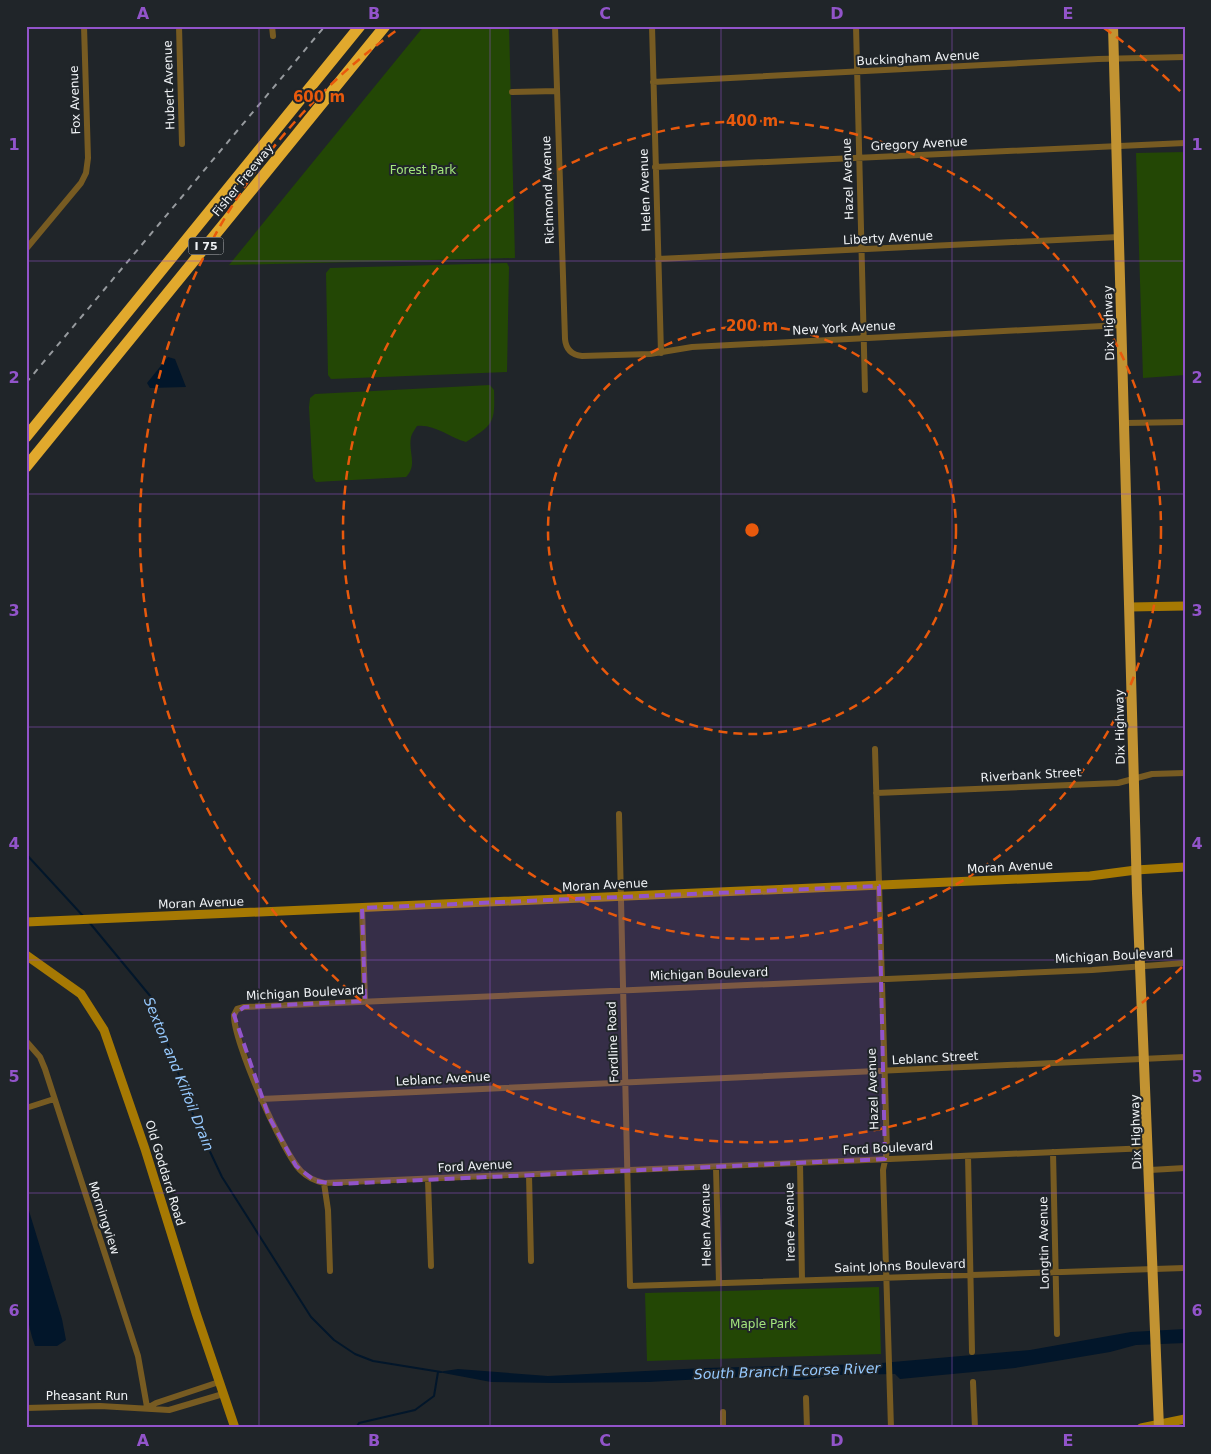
<svg xmlns="http://www.w3.org/2000/svg" width="1211" height="1454" font-family="'DejaVu Sans',sans-serif">
	<style>
		.green { fill: #234705 }
		.water { fill: #02162a }
		.lines { fill: none; stroke-linecap: round; stroke-linejoin: round }
		.stream { stroke: #02162a; stroke-width: 2 }
		.street { stroke: #775b22; stroke-width: 6 }
		.secondary { stroke: #a67903; stroke-width: 9 }
		.primary { stroke: #c29332; stroke-width: 10 }
		.highway { stroke: #e1a92d; stroke-width: 11 }
		.rail { stroke: #969a9e; stroke-width: 2; stroke-dasharray: 6 6; stroke-linecap: butt }
		.marked { fill: #9254ca; fill-opacity: 0.2; stroke: #9254ca; stroke-width: 4; stroke-dasharray: 10 6; stroke-linejoin: round }
		.grid { fill: none; stroke: #9254ca; stroke-width: 1; stroke-opacity: 0.55 }
		.ring { fill: none; stroke: #e8590c; stroke-width: 2.5; stroke-dasharray: 9 6 }
		.labels { text-anchor: middle; stroke-width: 4; stroke-linejoin: round; paint-order: stroke }
		.shield { fill: #202529; stroke: #b2b5b8; stroke-width: 1 }
		.shield-label { font-size: 11px; font-weight: bold; fill: #f0f3f6 }
		.street-label { font-size: 12px; fill: #f0f3f6; stroke: #202529 }
		.park-label { font-size: 12px; fill: #a3e57c; stroke: #202529 }
		.water-label { font-size: 14px; font-style: italic; fill: #97caff; stroke: #202529 }
		.centre { fill: #e8590c; stroke: #202529; stroke-width: 2.5 }
		.ring-label { font-size: 15px; text-anchor: middle; font-weight: bold; fill: #e8590c; stroke: #202529; stroke-width: 4; stroke-linejoin: round; paint-order: stroke }
		.neatline { fill: none; stroke: #9254ca; stroke-width: 2 }
		.grid-label { font-size: 16px; text-anchor: middle; font-weight: bold; fill: #9254ca }
	</style>
	<rect width="100%" height="100%" fill="#202529"/>
	<path class="green" d="M424 26H509L515 258 229 265Z
		M1185 152V375L1143 378 1136 153Z
		M507 263 509 267 507 372 331 379 328 375 326 273 330 268Z
		M490 385 494 390C495 423 494 424 466 442 448 437 435 424 417 426 415 429 412 433 411 437 408 452 418 465 406 477L316 482 313 478 309 407 310 398 315 394Z
		M879 1287 881 1354 647 1361 645 1293Z"/>
	<path class="water" d="M168 357 175 359 186 387 150 388 147 383Z
		M26 1201 62 1319 66 1340 57 1346H35C19 1303 26 1246 26 1201Z
		M1185 1329V1343L1136 1345 1110 1352 1015 1368 900 1379 895 1374 838 1375 800 1380 758 1376 649 1382 555 1383 491 1382 438 1372 458 1369 548 1376 704 1368 870 1364 1030 1350 1131 1332Z"/>
	<g class="lines">
		<path class="stream" d="M26 854 84 917
			M89 922 151 997 195 1120 222 1177 311 1317 334 1340 355 1354 373 1361 441 1372
			M356 1428 359 1423 415 1410 434 1396 438 1372"/>
		<path class="street" d="M179 26 182 144
			M272 26 273 36
			M555 26 565 339C566 350 572 355 582 356L650 354 692 347 1122 325
			M652 26 661 353
			M856 26 865 390
			M653 82 1098 59 1185 57
			M512 92 557 91
			M655 167 1185 143
			M26 249 81 183 86 173 88 158 84 26
			M658 259 1119 237
			M1125 423 1185 422
			M875 749 887 1151 883 1170 891 1428
			M876 793 1118 783 1152 774 1185 773
			M619 814 630 1286 1185 1268
			M362 908 365 1001
			M26 1041 40 1057 45 1069 138 1356 147 1407
			M261 1099 1185 1057
			M26 1108 54 1099
			M1149 1148 324 1183C315 1181 307 1177 301 1171 282 1152 233 1041 234 1015L237 1009 244 1007 1092 970 1185 963
			M1053 1152 1057 1334
			M968 1156 972 1352
			M800 1163 802 1280
			M716 1167 719 1283
			M1150 1170 1185 1168
			M529 1175 531 1261
			M428 1180 431 1266
			M324 1183 328 1210 330 1271
			M973 1382 975 1428
			M806 1398 807 1428
			M149 1407 156 1403 219 1382
			M26 1408 100 1406 169 1410 223 1394
			M723 1412V1428"/>
		<path class="secondary" d="M1130 607 1185 606
			M26 922 1090 876 1136 870 1185 867
			M26 955 81 994 104 1030 145 1149 196 1313 235 1428
			M1141 1428 1185 1419"/>
		<path class="primary" d="M1113 26 1137 893 1159 1428"/>
		<path class="highway" d="M26 437 360 26
			M26 467 385 26"/>
		<path class="rail" d="M26 383 325 26"/>
	</g>
	<path class="marked" d="M879 886 885 1159 335 1184 315 1181 296 1166 269 1117 234 1015 244 1007 365 1001 362 908Z"/>
	<path class="grid" d="M259 26V1428M490 26V1428M721 26V1428M952 26V1428M26 261H1185M26 494H1185M26 727H1185M26 960H1185M26 1193H1185"/>
	<g class="ring">
		<circle cx="752" cy="530" r="204"/>
		<circle cx="752" cy="530" r="409"/>
		<path d="M1182 967A613 613 0 1 1 400 28M1104 28A613 613 0 0 1 1182 93"/>
	</g>
	<g class="labels">
		<rect class="shield" x="188.5" y="237.5" width="35" height="17" rx="4"/>
		<g class="shield-label">
			<text x="206" y="250">I 75</text>
		</g>
		<g class="street-label">
			<text transform="translate(918 58) rotate(-3)" y="4">Buckingham Avenue</text>
			<text transform="translate(169 85) rotate(-92)" y="4">Hubert Avenue</text>
			<text transform="translate(75 100) rotate(-92)" y="4">Fox Avenue</text>
			<text transform="translate(919 144) rotate(-3)" y="4">Gregory Avenue</text>
			<text transform="translate(848 179) rotate(-92)" y="4">Hazel Avenue</text>
			<text transform="translate(243 180) rotate(-51)" y="4">Fisher Freeway</text>
			<text transform="translate(548 190) rotate(-92)" y="4">Richmond Avenue</text>
			<text transform="translate(645 190) rotate(-92)" y="4">Helen Avenue</text>
			<text transform="translate(888 238) rotate(-3)" y="4">Liberty Avenue</text>
			<text transform="translate(1109 323) rotate(-92)" y="4">Dix Highway</text>
			<text transform="translate(844 328) rotate(-3)" y="4">New York Avenue</text>
			<text transform="translate(1120 727) rotate(-91)" y="4">Dix Highway</text>
			<text transform="translate(1031 775) rotate(-3)" y="4">Riverbank Street</text>
			<text transform="translate(1010 867) rotate(-3)" y="4">Moran Avenue</text>
			<text transform="translate(605 885) rotate(-3)" y="4">Moran Avenue</text>
			<text transform="translate(201 903) rotate(-2)" y="4">Moran Avenue</text>
			<text transform="translate(1114 956) rotate(-3)" y="4">Michigan Boulevard</text>
			<text transform="translate(709 974) rotate(-2)" y="4">Michigan Boulevard</text>
			<text transform="translate(305 993) rotate(-3)" y="4">Michigan Boulevard</text>
			<text transform="translate(613 1042) rotate(-92)" y="4">Fordline Road</text>
			<text transform="translate(935 1058) rotate(-3)" y="4">Leblanc Street</text>
			<text transform="translate(443 1079) rotate(-3)" y="4">Leblanc Avenue</text>
			<text transform="translate(873 1089) rotate(-92)" y="4">Hazel Avenue</text>
			<text transform="translate(1136 1132) rotate(-92)" y="4">Dix Highway</text>
			<text transform="translate(888 1148) rotate(-3)" y="4">Ford Boulevard</text>
			<text transform="translate(475 1166) rotate(-3)" y="4">Ford Avenue</text>
			<text transform="translate(165 1173) rotate(73)" y="4">Old Goddard Road</text>
			<text transform="translate(104 1218) rotate(72)" y="4">Morningview</text>
			<text transform="translate(790 1222) rotate(-91)" y="4">Irene Avenue</text>
			<text transform="translate(706 1225) rotate(-91)" y="4">Helen Avenue</text>
			<text transform="translate(1044 1243) rotate(-91)" y="4">Longtin Avenue</text>
			<text transform="translate(900 1266) rotate(-2)" y="4">Saint Johns Boulevard</text>
			<text x="87" y="1400">Pheasant Run</text>
		</g>
		<g class="park-label">
			<text x="423" y="174">Forest Park</text>
			<text x="763" y="1328">Maple Park</text>
		</g>
		<g class="water-label">
			<text transform="translate(179 1074) rotate(68)" y="5">Sexton and Kilfoil Drain</text>
			<text transform="translate(787 1371) rotate(-2)" y="5">South Branch Ecorse River</text>
		</g>
	</g>
	<circle cx="752" cy="530" r="8" class="centre"/>
	<g class="ring-label">
		<text x="319" y="102">600 m</text>
		<text x="752" y="126">400 m</text>
		<text x="752" y="331">200 m</text>
	</g>
	<rect width="1211" height="1454" fill="none" stroke="#202529" stroke-width="55"/>
	<rect x="28" y="28" width="1156" height="1398" class="neatline"/>
	<g class="grid-label">
		<text x="143" y="19">A</text>
		<text x="374" y="19">B</text>
		<text x="605" y="19">C</text>
		<text x="837" y="19">D</text>
		<text x="1068" y="19">E</text>
		<text x="14" y="150">1</text>
		<text x="1197" y="150">1</text>
		<text x="14" y="383">2</text>
		<text x="1197" y="383">2</text>
		<text x="14" y="616">3</text>
		<text x="1197" y="616">3</text>
		<text x="14" y="849">4</text>
		<text x="1197" y="849">4</text>
		<text x="14" y="1082">5</text>
		<text x="1197" y="1082">5</text>
		<text x="14" y="1316">6</text>
		<text x="1197" y="1316">6</text>
		<text x="143" y="1446">A</text>
		<text x="374" y="1446">B</text>
		<text x="605" y="1446">C</text>
		<text x="837" y="1446">D</text>
		<text x="1068" y="1446">E</text>
	</g>
</svg>
